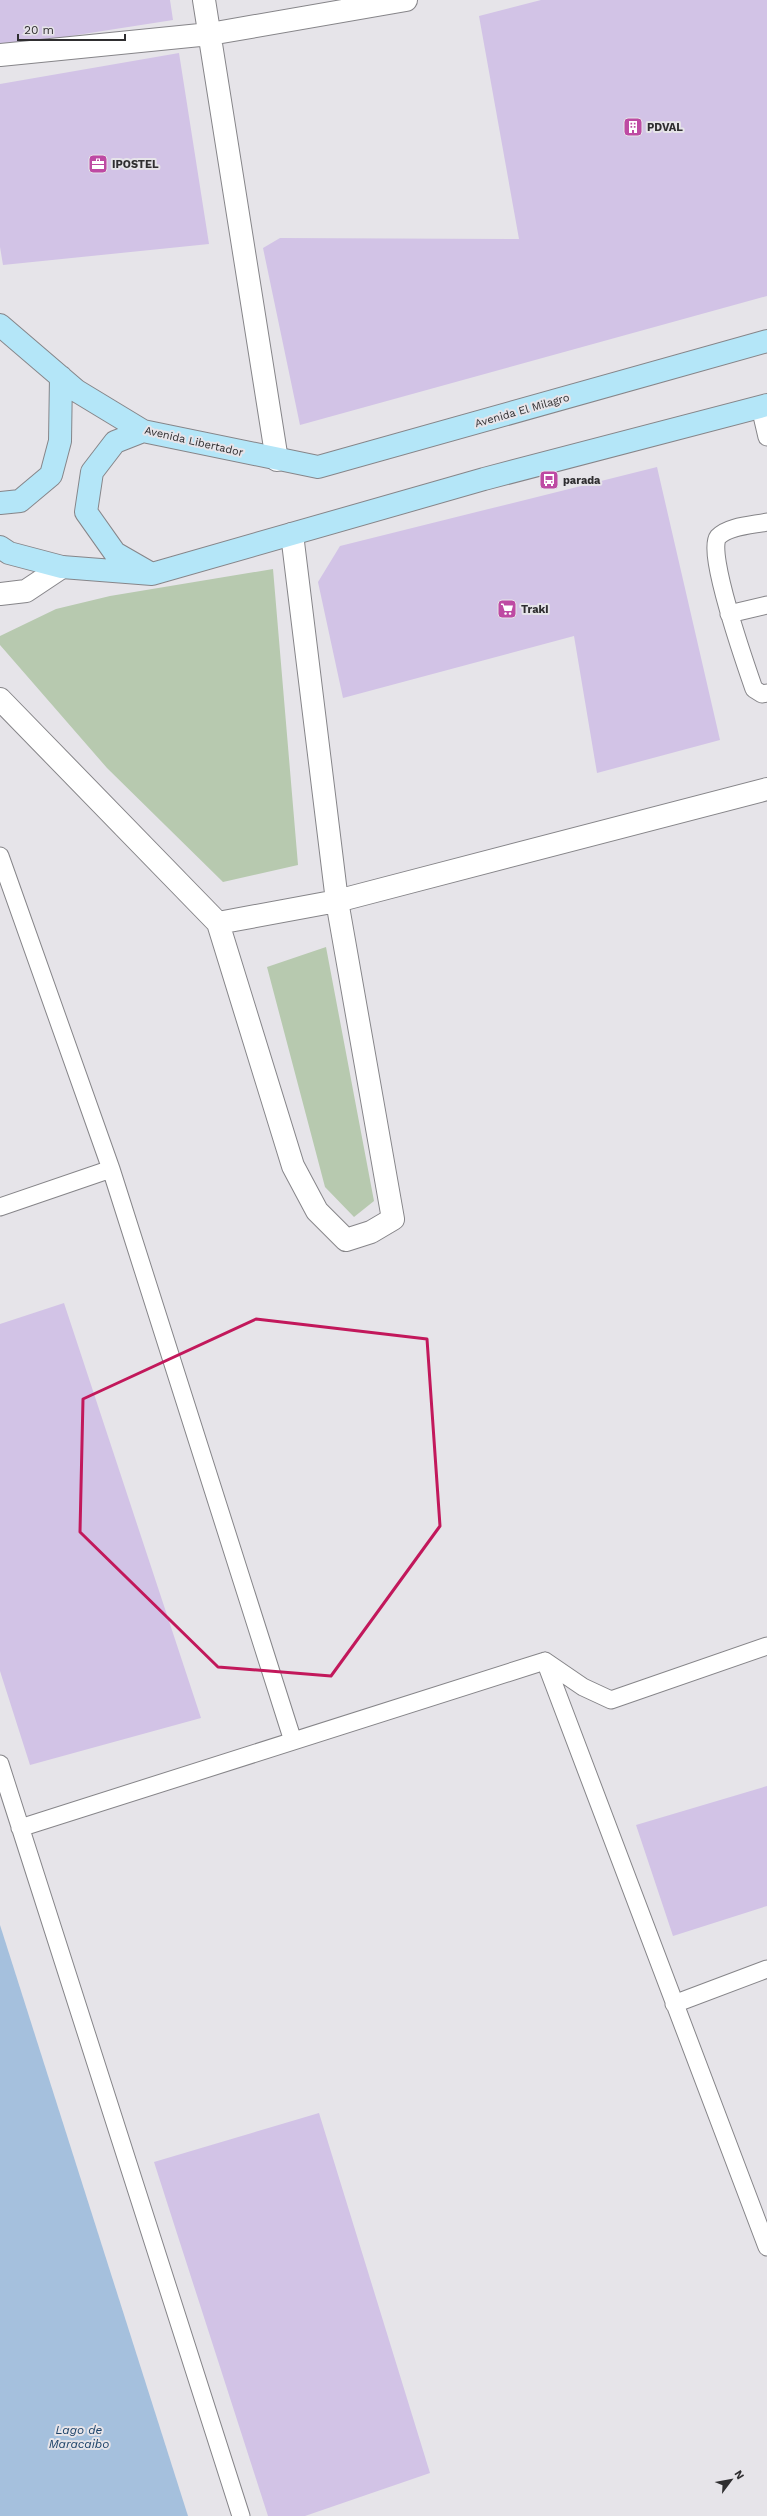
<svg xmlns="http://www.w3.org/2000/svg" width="767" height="2516" font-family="'Work Sans',sans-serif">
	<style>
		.green { fill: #b7c9af }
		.water { fill: #a5c0dd }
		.building { fill: #d2c3e6 }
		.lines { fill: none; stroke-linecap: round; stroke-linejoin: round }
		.service-casing { stroke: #868589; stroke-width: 19 }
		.minor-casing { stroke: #868589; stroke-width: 24 }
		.secondary-casing { stroke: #868589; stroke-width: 24 }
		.service { stroke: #fff; stroke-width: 17 }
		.minor { stroke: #fff; stroke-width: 22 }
		.secondary { stroke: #b4e6f8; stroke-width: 22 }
		.marked { fill: none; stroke: #c2185b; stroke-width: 3; stroke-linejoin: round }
		.labels { text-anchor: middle; stroke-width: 4; stroke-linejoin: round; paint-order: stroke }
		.poi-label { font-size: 11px; font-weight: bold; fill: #2f2e30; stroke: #e6e4e9; text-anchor: start }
		.street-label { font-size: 11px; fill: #2f2e30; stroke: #e6e4e9 }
		.water-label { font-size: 12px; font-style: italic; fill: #1a4168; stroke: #e6e4e9 }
	</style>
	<rect width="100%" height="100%" fill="#e6e4e9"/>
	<path class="green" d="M273 569 298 865 223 882 107 768 0 645V636L56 609 110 596Z
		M326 947 374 1201 354 1217 325 1187 267 967Z"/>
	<path class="water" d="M0 1925 188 2516H0Z"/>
	<path class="building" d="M0 0H170L173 20 0 47Z
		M541 0H767V296L300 425 263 248 280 238 519 239 479 16Z
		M179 53 209 244 3 265 0 247V84Z
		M657 467 720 740 597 773 574 636 343 698 318 582 340 546Z
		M64 1303 201 1718 30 1765 0 1671V1324Z
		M767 1786V1906L673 1936 636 1825Z
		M319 2113 430 2473 305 2516H268L154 2162Z"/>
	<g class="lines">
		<g class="service-casing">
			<path id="service" d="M760 407 767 437
				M767 522C753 525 728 526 718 537 706 552 746 666 754 689L762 694 767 693
				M729 614 767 605
				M0 856 111 1169 293 1741
				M0 1207 111 1169
				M545 1661 767 2247
				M0 1764 241 2516
				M20 1828 545 1661 583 1687 611 1700 767 1646
				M674 2004 767 1969"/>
		</g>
		<g class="minor-casing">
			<path id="minor" d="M204 0 277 460
				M0 55 210 34 406 0
				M0 594 26 591 62 567
				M0 699 218 923 293 1166 317 1211 346 1240 371 1232 393 1219 337 901 767 789
				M218 923 337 901 292 534"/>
		</g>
		<g class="secondary-casing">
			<path id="secondary" d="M0 325 77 391 143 431 318 467 767 341
				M143 431 115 442 92 472 86 512 115 553 148 572
				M0 503 20 501 51 475 60 441 61 377
				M0 547 9 553 62 567 152 574 484 479 767 405"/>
		</g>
		<use href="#service" class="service"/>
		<use href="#minor" class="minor"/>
		<use href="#secondary" class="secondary"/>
	</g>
	<path class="marked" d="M256 1319 427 1339 440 1526 331 1676 218 1667 80 1532 83 1399Z"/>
	<defs>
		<g id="building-square" transform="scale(1)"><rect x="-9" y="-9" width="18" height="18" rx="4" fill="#be4aa3" stroke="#e6e4e9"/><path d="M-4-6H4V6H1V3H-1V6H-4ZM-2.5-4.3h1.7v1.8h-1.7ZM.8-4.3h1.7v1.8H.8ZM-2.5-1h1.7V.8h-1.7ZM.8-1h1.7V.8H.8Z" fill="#fff"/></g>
		<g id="office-square" transform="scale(1)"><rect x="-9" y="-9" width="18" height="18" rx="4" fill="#be4aa3" stroke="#e6e4e9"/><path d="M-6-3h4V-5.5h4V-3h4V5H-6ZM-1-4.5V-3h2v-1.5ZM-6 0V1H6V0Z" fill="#fff"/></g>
		<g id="bus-square" transform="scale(1)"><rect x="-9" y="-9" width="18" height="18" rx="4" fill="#be4aa3" stroke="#e6e4e9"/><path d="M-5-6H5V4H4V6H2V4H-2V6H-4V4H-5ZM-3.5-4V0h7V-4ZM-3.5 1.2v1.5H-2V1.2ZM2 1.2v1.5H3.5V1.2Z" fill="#fff"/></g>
		<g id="supermarket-square" transform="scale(1)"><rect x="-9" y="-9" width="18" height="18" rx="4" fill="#be4aa3" stroke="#e6e4e9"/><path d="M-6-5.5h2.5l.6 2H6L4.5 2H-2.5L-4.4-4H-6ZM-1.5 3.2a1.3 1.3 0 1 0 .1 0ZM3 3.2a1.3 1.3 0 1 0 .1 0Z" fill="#fff"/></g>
	</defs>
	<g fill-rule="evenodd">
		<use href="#building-square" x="633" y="127"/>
		<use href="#office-square" x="98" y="164"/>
		<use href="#bus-square" x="549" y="480"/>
		<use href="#supermarket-square" x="507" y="609"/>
	</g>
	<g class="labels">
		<g class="poi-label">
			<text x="647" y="131">PDVAL</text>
			<text x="112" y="168">IPOSTEL</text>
			<text x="563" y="484">parada</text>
			<text x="521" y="613">Traki</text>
		</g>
		<g class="street-label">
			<text transform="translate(522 410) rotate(-16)" y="4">Avenida El Milagro</text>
			<text transform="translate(194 441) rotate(13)" y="4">Avenida Libertador</text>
		</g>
		<g class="water-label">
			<text x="79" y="2434">Lago de<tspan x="79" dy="14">Maracaibo</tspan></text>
		</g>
	</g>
	<g transform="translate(731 2480) rotate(58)" stroke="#e6e4e9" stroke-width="3" paint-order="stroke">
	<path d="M0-3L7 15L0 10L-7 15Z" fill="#2f2e30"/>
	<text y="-6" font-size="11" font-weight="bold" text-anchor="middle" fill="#2f2e30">N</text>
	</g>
	<path d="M18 34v6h107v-6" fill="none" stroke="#2f2e30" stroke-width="2"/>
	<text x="24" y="34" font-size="12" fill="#2f2e30" stroke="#e6e4e9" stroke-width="3" paint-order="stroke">20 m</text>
</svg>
